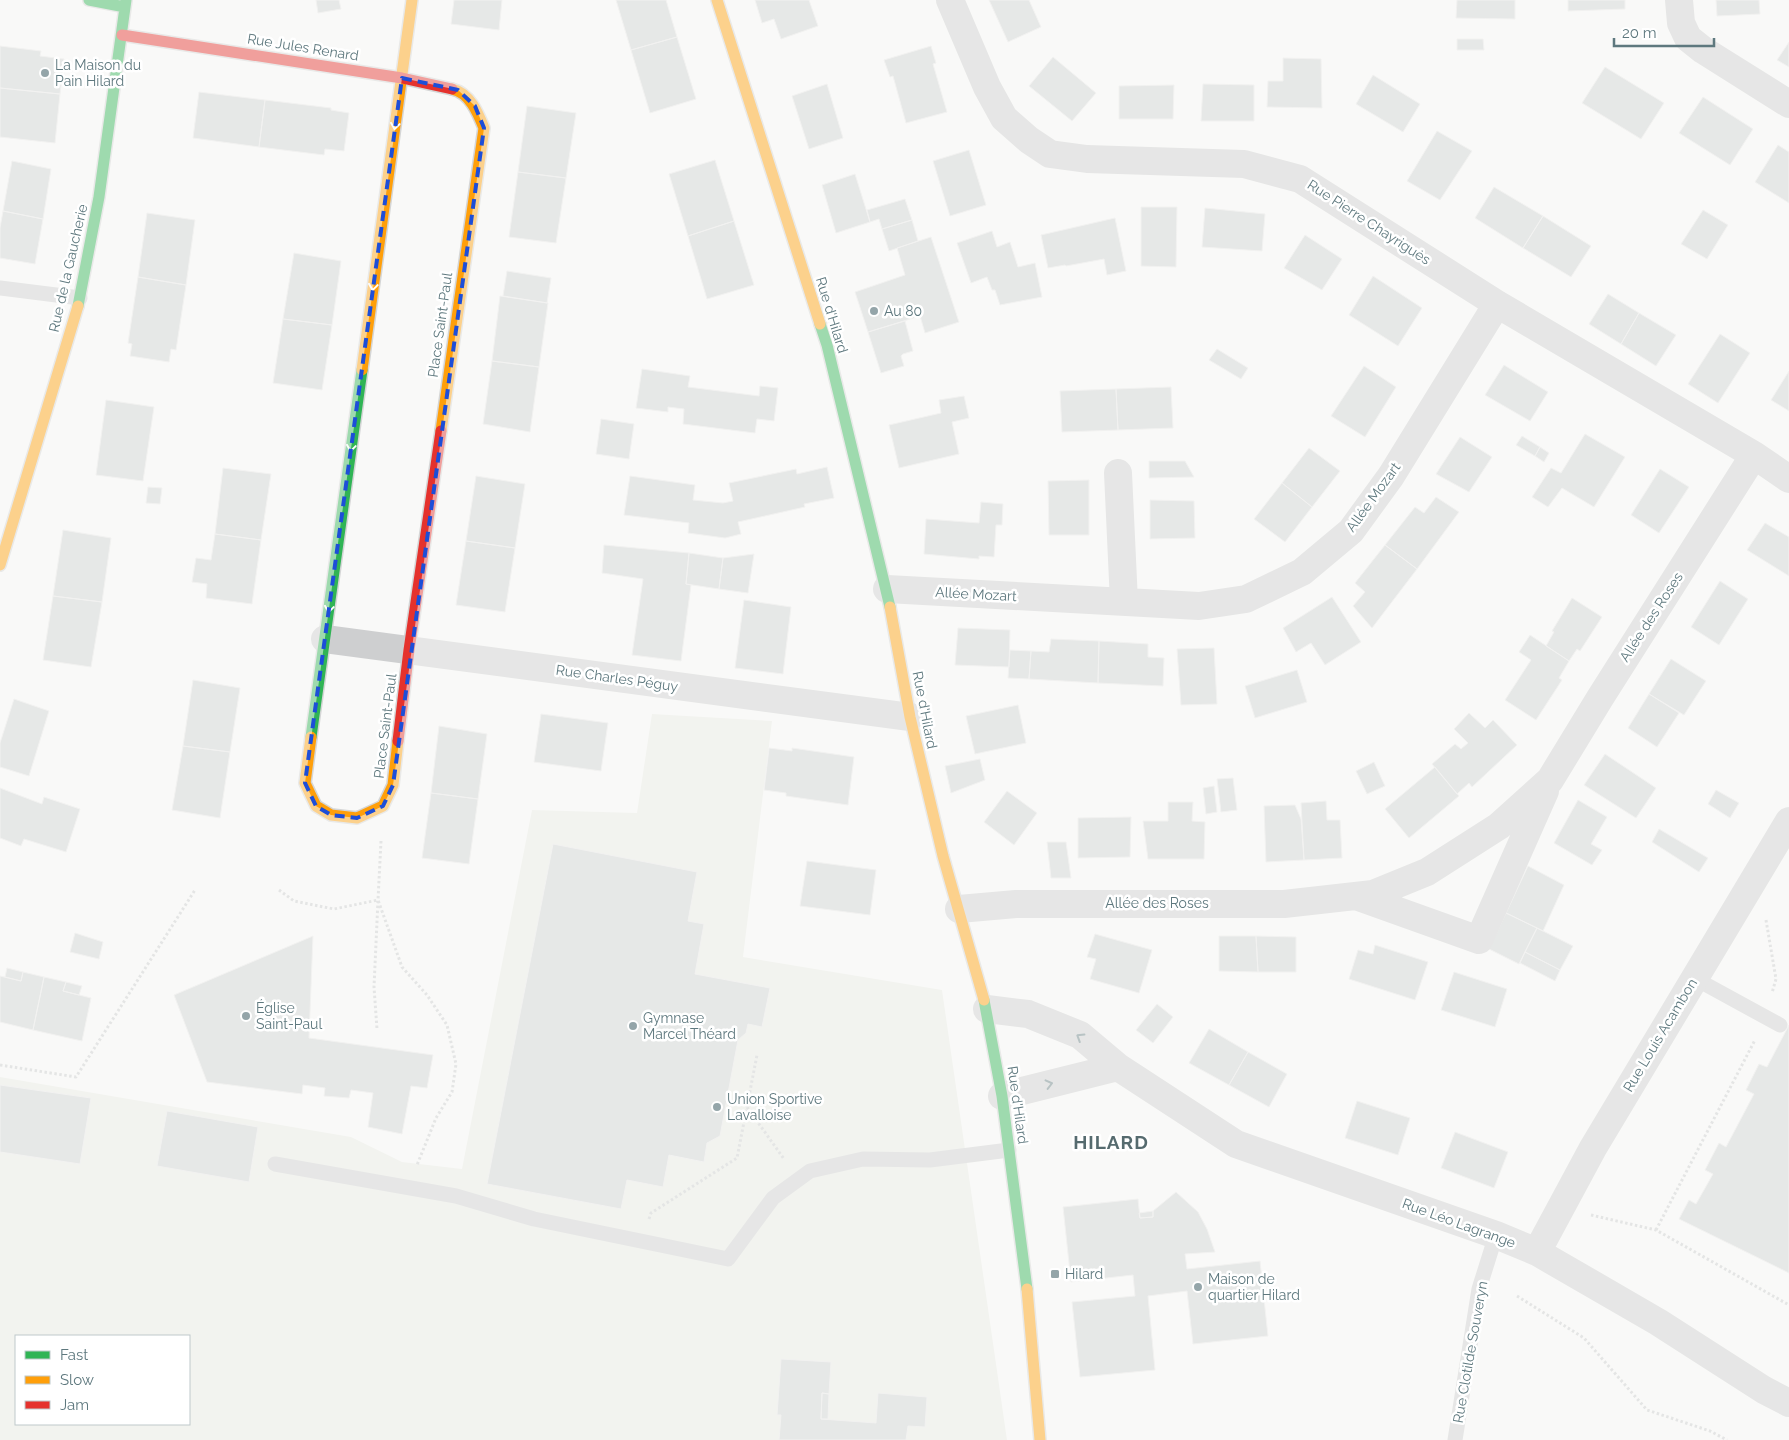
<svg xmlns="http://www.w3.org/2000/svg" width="1789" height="1440" font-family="Raleway,sans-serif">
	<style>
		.green { fill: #e9ebe5; fill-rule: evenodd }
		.building { fill: #cfd2d2; stroke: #e8e8e8 }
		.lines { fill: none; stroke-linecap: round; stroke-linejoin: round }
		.fast-casing { stroke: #d5d6d6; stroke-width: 14 }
		.slow-casing { stroke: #d5d6d6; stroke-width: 14 }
		.jam-casing { stroke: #d5d6d6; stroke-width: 14 }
		.path { stroke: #cbcdce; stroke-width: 3; stroke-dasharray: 2.5 2.5; stroke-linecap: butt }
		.lane { stroke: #cecfd0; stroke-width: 15 }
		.street { stroke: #cecfd0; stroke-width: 28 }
		.fast { stroke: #30b455; stroke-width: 11 }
		.slow { stroke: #ff9f0a; stroke-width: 11 }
		.jam { stroke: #e5322d; stroke-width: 11 }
		.oneway { stroke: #fff }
		.oneway2 { stroke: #698186 }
		.marked { fill: none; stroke: #1d4ed8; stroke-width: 4; stroke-dasharray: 10 6; stroke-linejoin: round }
		.poi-dot { fill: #94a5a9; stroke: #fff; stroke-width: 2 }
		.labels { text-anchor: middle; stroke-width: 5; stroke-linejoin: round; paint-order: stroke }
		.street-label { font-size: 14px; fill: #5e787e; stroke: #fff }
		.poi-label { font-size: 14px; fill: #5e787e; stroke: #fff; text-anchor: start }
		.district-label { font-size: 19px; font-weight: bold; letter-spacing: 1px; fill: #566b6f; stroke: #fff }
	</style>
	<rect width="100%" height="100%" fill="#f9f9f8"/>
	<path class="green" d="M652 714 772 721 743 957 942 990 1007 1440H0V1077L351 1137 402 1162 462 1169 532 810 637 813ZM16 1336H189V1424H16Z"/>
	<path class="building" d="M316 0H339L341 9 318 13Z
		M454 0H502L499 30 451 24Z
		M616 0H666L677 37 631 50Z
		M755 0H809L818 26 781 39 774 19 762 23Z
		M989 0H1029L1041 27 1008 42Z
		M1457 0H1515V19L1456 18Z
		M1568 0H1625V9L1568 11Z
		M1716 0H1759L1760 14 1717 16Z
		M677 37 696 99 650 113 631 50Z
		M1457 39H1483L1484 50H1457Z
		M1789 42V67L1777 60Z
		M0 46 41 51 40 56 64 59 60 94 0 88Z
		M931 46 936 63 933 64 947 112 906 123 893 76 890 77 884 60Z
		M1053 57 1096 93 1072 121 1029 86Z
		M1283 58 1321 59 1322 108 1267 107 1268 81H1283Z
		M1605 67 1664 103 1641 139 1582 103Z
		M1373 75 1420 104 1403 132 1356 104Z
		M827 84 843 138 809 149 792 96Z
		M1203 84 1254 85V121H1201Z
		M1174 85 1173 119H1119V86Z
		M0 88 60 94 55 143 0 137Z
		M199 92 265 100 259 147 193 138Z
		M1703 97 1753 129 1730 165 1679 133Z
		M265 100 331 108V110L349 113 344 151 325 149 324 155 259 147Z
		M527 106 576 113 566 178 518 172Z
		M1437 131 1472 151 1440 200 1407 181Z
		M1778 145 1789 152V203L1755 182Z
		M969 150 986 205 950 216 933 161Z
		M715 160 734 221 688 236 669 174Z
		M12 161 51 169 43 219 3 211Z
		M518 172 566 178 556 243 509 237Z
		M855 174 870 222 836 233 822 185Z
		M1494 187 1543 216 1523 248 1475 218Z
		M905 199 912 220 882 229 879 219 870 222 867 210Z
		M1141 207H1177L1176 267 1141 266Z
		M1205 208 1265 214 1262 251 1202 247Z
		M1703 210 1728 225 1707 259 1681 244Z
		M3 211 43 219 35 264 0 258V228Z
		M147 213 195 220 186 285 138 277Z
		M1543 216 1591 246 1571 277 1523 248Z
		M1115 218 1126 271 1107 275 1104 259 1066 266 1065 265 1048 268 1041 235Z
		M912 220 918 241 889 251 882 229Z
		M734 221 754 285 707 299 688 236Z
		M992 231 997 247 1010 242 1018 267 1035 263 1042 297 1000 305 995 290H992L987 277 971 283 957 243Z
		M1305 235 1342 259 1322 290 1284 268Z
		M931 237 959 322 925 333 920 316 868 332 855 292 905 275 897 248Z
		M294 253 341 261 332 325 283 319Z
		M507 271 551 278 547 303 503 296Z
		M1373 276 1422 308 1398 346 1349 315Z
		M138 277 186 285 176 350 171 349 169 362 130 356 132 344 128 343Z
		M1608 294 1639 313 1621 344 1589 324Z
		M500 296 548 303 539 367 492 361Z
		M1639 313 1676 335 1656 366 1621 344Z
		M283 319 332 325 322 390 273 383Z
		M905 321 913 351 903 354 901 356 904 366 881 373 868 332Z
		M1720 334 1750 353 1718 403 1688 384Z
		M1217 349 1248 368 1241 379 1209 360Z
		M492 361 539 367 530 432 483 424Z
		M1504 365 1548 392 1530 421 1485 395Z
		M1364 366 1396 387 1365 437 1331 416Z
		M642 369 690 376 688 387 759 396 760 386 778 388 774 421 757 419 755 433 683 424 684 409 668 407V412L636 408Z
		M1789 371V411L1771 400Z
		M1171 387 1173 428 1118 430 1116 389Z
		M1116 389 1118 430 1062 432 1060 391Z
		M964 396 969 418 952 422 959 454 899 468 889 425 941 413 939 400Z
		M106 400 154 407 143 481 96 475Z
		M601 419 634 424 629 459 596 454Z
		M1585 434 1625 457 1594 507 1562 488 1548 507 1532 497 1551 468 1561 473Z
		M1522 436 1540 447 1535 456 1516 445Z
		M1460 437 1492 457 1469 492 1436 474Z
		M1540 447 1549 453 1544 462 1535 456Z
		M1309 448 1340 471 1312 507 1282 483Z
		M1149 461H1185L1194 477 1149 478Z
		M827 467 834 498 804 504 805 507 738 522 741 534 725 538 688 533 689 523 624 515 630 476 695 485 693 500 723 503 733 501 729 483 796 469 797 474Z
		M223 468 271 474 261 540 215 534Z
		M1660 469 1689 487 1659 533 1631 515Z
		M476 476 525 484 515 548 466 541Z
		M1089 480V535H1049L1048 481Z
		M1282 483 1312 507 1285 542 1254 519Z
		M148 487 162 488 160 504 146 503Z
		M1436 497 1459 512 1417 569 1385 545 1415 507 1424 513Z
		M1150 500 1194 501 1195 538 1150 539Z
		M981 502 1003 504 1002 525H996L994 557 979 556V559L924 554 926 519 979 523Z
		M1765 523 1789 537V576L1747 550Z
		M63 530 111 538 102 602 53 596Z
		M215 534 261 540 252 604 206 598 207 584 192 582 196 558 211 560Z
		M466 541 515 548 505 612 456 605Z
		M604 545 689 553 686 584 691 585 681 661 632 655 643 579 602 573Z
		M1385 545 1417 569 1372 628 1353 606 1365 592 1355 583Z
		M689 553 723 558 719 589 686 584Z
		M754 554 748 593 719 589 723 558Z
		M1720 581 1748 599 1719 645 1691 627Z
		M53 596 102 602 91 667 43 660Z
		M1332 597 1361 642 1325 665 1311 643 1296 652 1283 628Z
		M1572 598 1602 617 1580 651 1577 649 1569 661 1546 646 1554 632 1552 631Z
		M744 600 791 607 783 674 735 668Z
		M958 628 1010 630 1009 667 955 665Z
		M1530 635 1569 661 1559 678 1562 680 1536 720 1505 700 1531 660 1519 652Z
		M1051 639 1099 641 1098 683 1029 679 1031 651 1049 652Z
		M1099 641 1148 644V657L1164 658 1163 686 1098 683Z
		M1214 648 1217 704 1181 705 1177 649Z
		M1010 650 1031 651 1029 679 1008 678Z
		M1671 659 1706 681 1684 715 1649 694Z
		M1297 670 1307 702 1255 718 1245 686Z
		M193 680 240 688 230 752 183 746Z
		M1649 694 1679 713 1657 747 1628 728Z
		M14 699 49 711 29 776 0 767V743Z
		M1018 705 1026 743 975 754 966 716Z
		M1469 713 1485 728 1493 720 1517 745 1472 787 1469 783 1457 794 1432 764 1455 744 1461 749 1468 743 1454 729Z
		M541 714 608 723 601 771 534 762Z
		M439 726 487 734 478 799 431 793Z
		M183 746 230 752 220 818 172 810Z
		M769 748 792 751V748L854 757 848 805 786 796V793L764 790Z
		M1605 754 1656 788 1636 818 1584 785Z
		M980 759 985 780 951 793 945 766Z
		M1374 762 1385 786 1367 794 1356 771Z
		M1435 767 1459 796 1409 838 1385 809Z
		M1233 778 1237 810 1221 812 1217 779Z
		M1214 786 1217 812 1206 814 1203 788Z
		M0 788 42 804 44 797 80 809 66 852 24 839 21 846 0 838Z
		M1716 790 1739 803 1730 818 1708 804Z
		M1007 791 1037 813 1014 845 984 822Z
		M431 793 478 799 469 864 422 858Z
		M1578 800 1607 817 1591 844 1602 850 1592 865 1554 843Z
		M1326 801 1327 820H1340L1342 858 1304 860 1301 803Z
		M1168 802H1193L1192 821 1205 822 1204 859H1148L1143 821H1168Z
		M1295 805 1301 819 1304 860 1266 862 1264 806Z
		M1131 817 1130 857 1078 858V818Z
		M1659 829 1708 858 1699 872 1652 842Z
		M1047 842H1066L1071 878H1051Z
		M553 844 697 872 688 921 704 924 695 974 770 988 762 1027 748 1024 746 1033 738 1040 720 1136 707 1143 704 1162 669 1155 663 1187 627 1180 621 1209 487 1184Z
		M807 861 876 870 870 915 800 906Z
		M1528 866 1564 885 1543 931 1506 913Z
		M1506 913 1537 928 1519 964 1489 949Z
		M1537 928 1573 946 1560 970 1525 952Z
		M75 933 103 942 99 959 70 952Z
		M1095 934 1152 950 1139 993 1090 979 1096 959 1087 957Z
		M313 936 309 1038 433 1055 427 1088 411 1086 402 1134 368 1127 373 1093 351 1090 349 1098 324 1096 325 1088 303 1085 302 1094 207 1082 174 995Z
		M1219 936H1256L1258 972 1219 971Z
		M1256 936 1296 937V972H1258Z
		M1375 945 1428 962 1415 1000 1349 979 1358 950 1373 954Z
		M1525 952 1560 970 1555 981 1520 963Z
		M7 968 23 972 21 981 5 977Z
		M23 972 44 977 33 1030 0 1022V976L21 981Z
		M1454 972 1507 989 1495 1027 1441 1010Z
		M44 977 66 982 63 991 91 998 82 1041 33 1030Z
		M66 982 82 986 79 995 63 991Z
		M1157 1004 1173 1017 1153 1043 1136 1030Z
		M1789 1025V1273L1679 1219 1689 1200 1696 1204 1713 1174 1705 1170 1719 1143 1726 1147 1754 1094 1746 1090 1759 1064 1767 1067Z
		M1209 1029 1248 1052 1229 1085 1189 1063Z
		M1248 1052 1287 1074 1269 1107 1229 1085Z
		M0 1085 91 1098 80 1164 0 1152Z
		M1357 1101 1410 1118 1398 1155 1345 1138Z
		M167 1111 258 1127 249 1182 157 1166Z
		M1455 1132 1508 1152 1494 1188 1441 1168Z
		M1176 1192 1198 1212 1207 1229 1215 1252 1185 1254 1187 1269 1260 1261 1268 1336 1193 1344 1187 1291 1148 1296 1155 1370 1080 1377 1072 1302 1135 1296 1133 1275 1071 1282 1063 1207 1138 1199 1140 1218 1153 1217V1211Z
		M1153 1211V1217L1140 1218 1139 1213Z
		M781 1359 831 1362 829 1394 822 1393 821 1419 876 1423 878 1393 927 1397 925 1427 908 1426 906 1440H779L781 1415H777Z
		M822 1393 829 1394 828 1419H821Z"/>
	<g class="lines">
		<g class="fast-casing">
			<path id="fast" d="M89 0 125 7
				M78 306 99 197 126 0
				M820 324 827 345 890 607
				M311 737 362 370
				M984 1000 1002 1096 1027 1289"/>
		</g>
		<g class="slow-casing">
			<path id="slow" d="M717 0 820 324
				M362 370 412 0
				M441 431 484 128C478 113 470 93 452 89
				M0 565 78 306
				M890 607 910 717 943 856 984 1000
				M311 737 305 783 316 806 331 815 357 818 383 806 393 785 398 741
				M1027 1289 1040 1440"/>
		</g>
		<g class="jam-casing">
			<path id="jam" d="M122 35 402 78 452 89
				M398 741 409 650 441 431"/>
		</g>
		<path class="path" d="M381 841 378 900 402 967 427 995 447 1025 456 1064 452 1092 436 1118 417 1165
			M279 890 294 901 334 909 378 900 374 987 377 1029
			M1766 920 1776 979 1772 993
			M0 1065 76 1077 195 890
			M747 1107 784 1159
			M1591 1215 1656 1230 1789 1305
			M649 1219 651 1213 737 1158 757 1055
			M1656 1230 1755 1040
			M1517 1296 1584 1338 1647 1410 1710 1431 1727 1440"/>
		<path class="lane" d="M0 288 80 298
			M1694 978 1780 1025
			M275 1164 456 1196 534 1219 728 1259 773 1198 810 1171 863 1159 930 1160 1009 1150
			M1455 1440 1479 1289 1496 1235"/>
		<path class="street" d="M950 0 987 87 1004 118 1029 140 1050 154 1087 159 1244 164 1300 179 1497 304 1754 455 1789 479
			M1679 0 1681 23 1688 38 1703 50 1789 104
			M1118 473 1124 602
			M887 589 1199 606 1246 599 1302 572 1351 531 1391 476 1497 304
			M325 639 910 717
			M1356 896 1479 940 1545 791
			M959 909 1016 904H1284L1373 894 1427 872 1499 826 1550 780 1600 698 1754 455
			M987 1009 1028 1014 1080 1035 1118 1067 1236 1144 1496 1235 1537 1252 1658 1322 1764 1390 1789 1403
			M1002 1096 1118 1067
			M1537 1252 1593 1148 1789 821"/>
		<use href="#fast" class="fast"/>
		<use href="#slow" class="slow"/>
		<use href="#jam" class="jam"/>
	</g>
	<defs><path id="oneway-chevron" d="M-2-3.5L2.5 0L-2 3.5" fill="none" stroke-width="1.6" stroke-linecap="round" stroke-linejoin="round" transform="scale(1.25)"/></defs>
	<g class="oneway">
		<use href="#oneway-chevron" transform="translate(395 126) rotate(98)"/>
		<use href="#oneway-chevron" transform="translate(373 287) rotate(98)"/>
		<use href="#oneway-chevron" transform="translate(351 448) rotate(98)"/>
		<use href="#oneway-chevron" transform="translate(329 609) rotate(98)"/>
	</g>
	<g class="oneway2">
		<use href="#oneway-chevron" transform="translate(1080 1037) rotate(-148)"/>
		<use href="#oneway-chevron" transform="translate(1049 1084) rotate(-14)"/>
	</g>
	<path d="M0 0H1789V1440H0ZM402 78 458 90 475 106 484 128 393 785 383 806 357 818 331 815 316 806 305 783Z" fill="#f9f9f8" fill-opacity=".55" fill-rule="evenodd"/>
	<path class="marked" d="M402 78 458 90 475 106 484 128 393 785 383 806 357 818 331 815 316 806 305 783Z"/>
	<g class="poi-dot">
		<circle cx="45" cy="73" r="5"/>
		<circle cx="874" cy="311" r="5"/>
		<circle cx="246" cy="1016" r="5"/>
		<circle cx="633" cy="1026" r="5"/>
		<circle cx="717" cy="1107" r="5"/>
		<rect x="1050" y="1269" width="10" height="10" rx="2.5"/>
		<circle cx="1198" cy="1287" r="5"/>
	</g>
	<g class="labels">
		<g class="street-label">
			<text transform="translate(303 47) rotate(9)" y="5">Rue Jules Renard</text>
			<text transform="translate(1369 222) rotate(33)" y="5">Rue Pierre Chayriguès</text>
			<text transform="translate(68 268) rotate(-77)" y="5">Rue de la Gaucherie</text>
			<text transform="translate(832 315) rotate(73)" y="5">Rue d'Hilard</text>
			<text transform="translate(440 325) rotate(-82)" y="5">Place Saint-Paul</text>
			<text transform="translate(1373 497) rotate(-54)" y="5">Allée Mozart</text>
			<text transform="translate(976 594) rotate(3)" y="5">Allée Mozart</text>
			<text transform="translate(1651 617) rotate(-57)" y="5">Allée des Roses</text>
			<text transform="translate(617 678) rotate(8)" y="5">Rue Charles Péguy</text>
			<text transform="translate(925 710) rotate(79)" y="5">Rue d'Hilard</text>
			<text transform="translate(385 726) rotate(-83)" y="5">Place Saint-Paul</text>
			<text x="1157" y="908">Allée des Roses</text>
			<text transform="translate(1660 1035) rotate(-59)" y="5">Rue Louis Acambon</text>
			<text transform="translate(1018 1105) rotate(82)" y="5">Rue d'Hilard</text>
			<text transform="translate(1459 1223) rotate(20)" y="5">Rue Léo Lagrange</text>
			<text transform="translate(1470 1352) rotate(-80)" y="5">Rue Clotilde Souveryn</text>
		</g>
		<g class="poi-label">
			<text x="55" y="70">La Maison du<tspan x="55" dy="16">Pain Hilard</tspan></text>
			<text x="884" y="316">Au 80</text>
			<text x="256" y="1013">Église<tspan x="256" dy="16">Saint-Paul</tspan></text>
			<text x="643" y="1023">Gymnase<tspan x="643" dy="16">Marcel Théard</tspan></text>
			<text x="727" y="1104">Union Sportive<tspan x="727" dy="16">Lavalloise</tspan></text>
			<text x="1065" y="1279">Hilard</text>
			<text x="1208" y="1284">Maison de<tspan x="1208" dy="16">quartier Hilard</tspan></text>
		</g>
		<g class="district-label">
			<text x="1111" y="1149">HILARD</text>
		</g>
	</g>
	<rect x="15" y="1335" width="175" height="90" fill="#ffffff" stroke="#bfc9cb"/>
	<rect x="25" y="1351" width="25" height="8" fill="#30b455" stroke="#bfc9cb"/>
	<text x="60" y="1360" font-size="15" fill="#5e787e">Fast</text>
	<rect x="25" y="1376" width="25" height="8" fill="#ff9f0a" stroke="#bfc9cb"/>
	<text x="60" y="1385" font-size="15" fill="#5e787e">Slow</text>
	<rect x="25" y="1401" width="25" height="8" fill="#e5322d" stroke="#bfc9cb"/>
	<text x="60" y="1410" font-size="15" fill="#5e787e">Jam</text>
	<path d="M1614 38v8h100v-8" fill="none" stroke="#5e787e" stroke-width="2.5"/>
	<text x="1622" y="38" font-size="15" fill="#5e787e" stroke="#ffffff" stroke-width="4" paint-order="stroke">20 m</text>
</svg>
